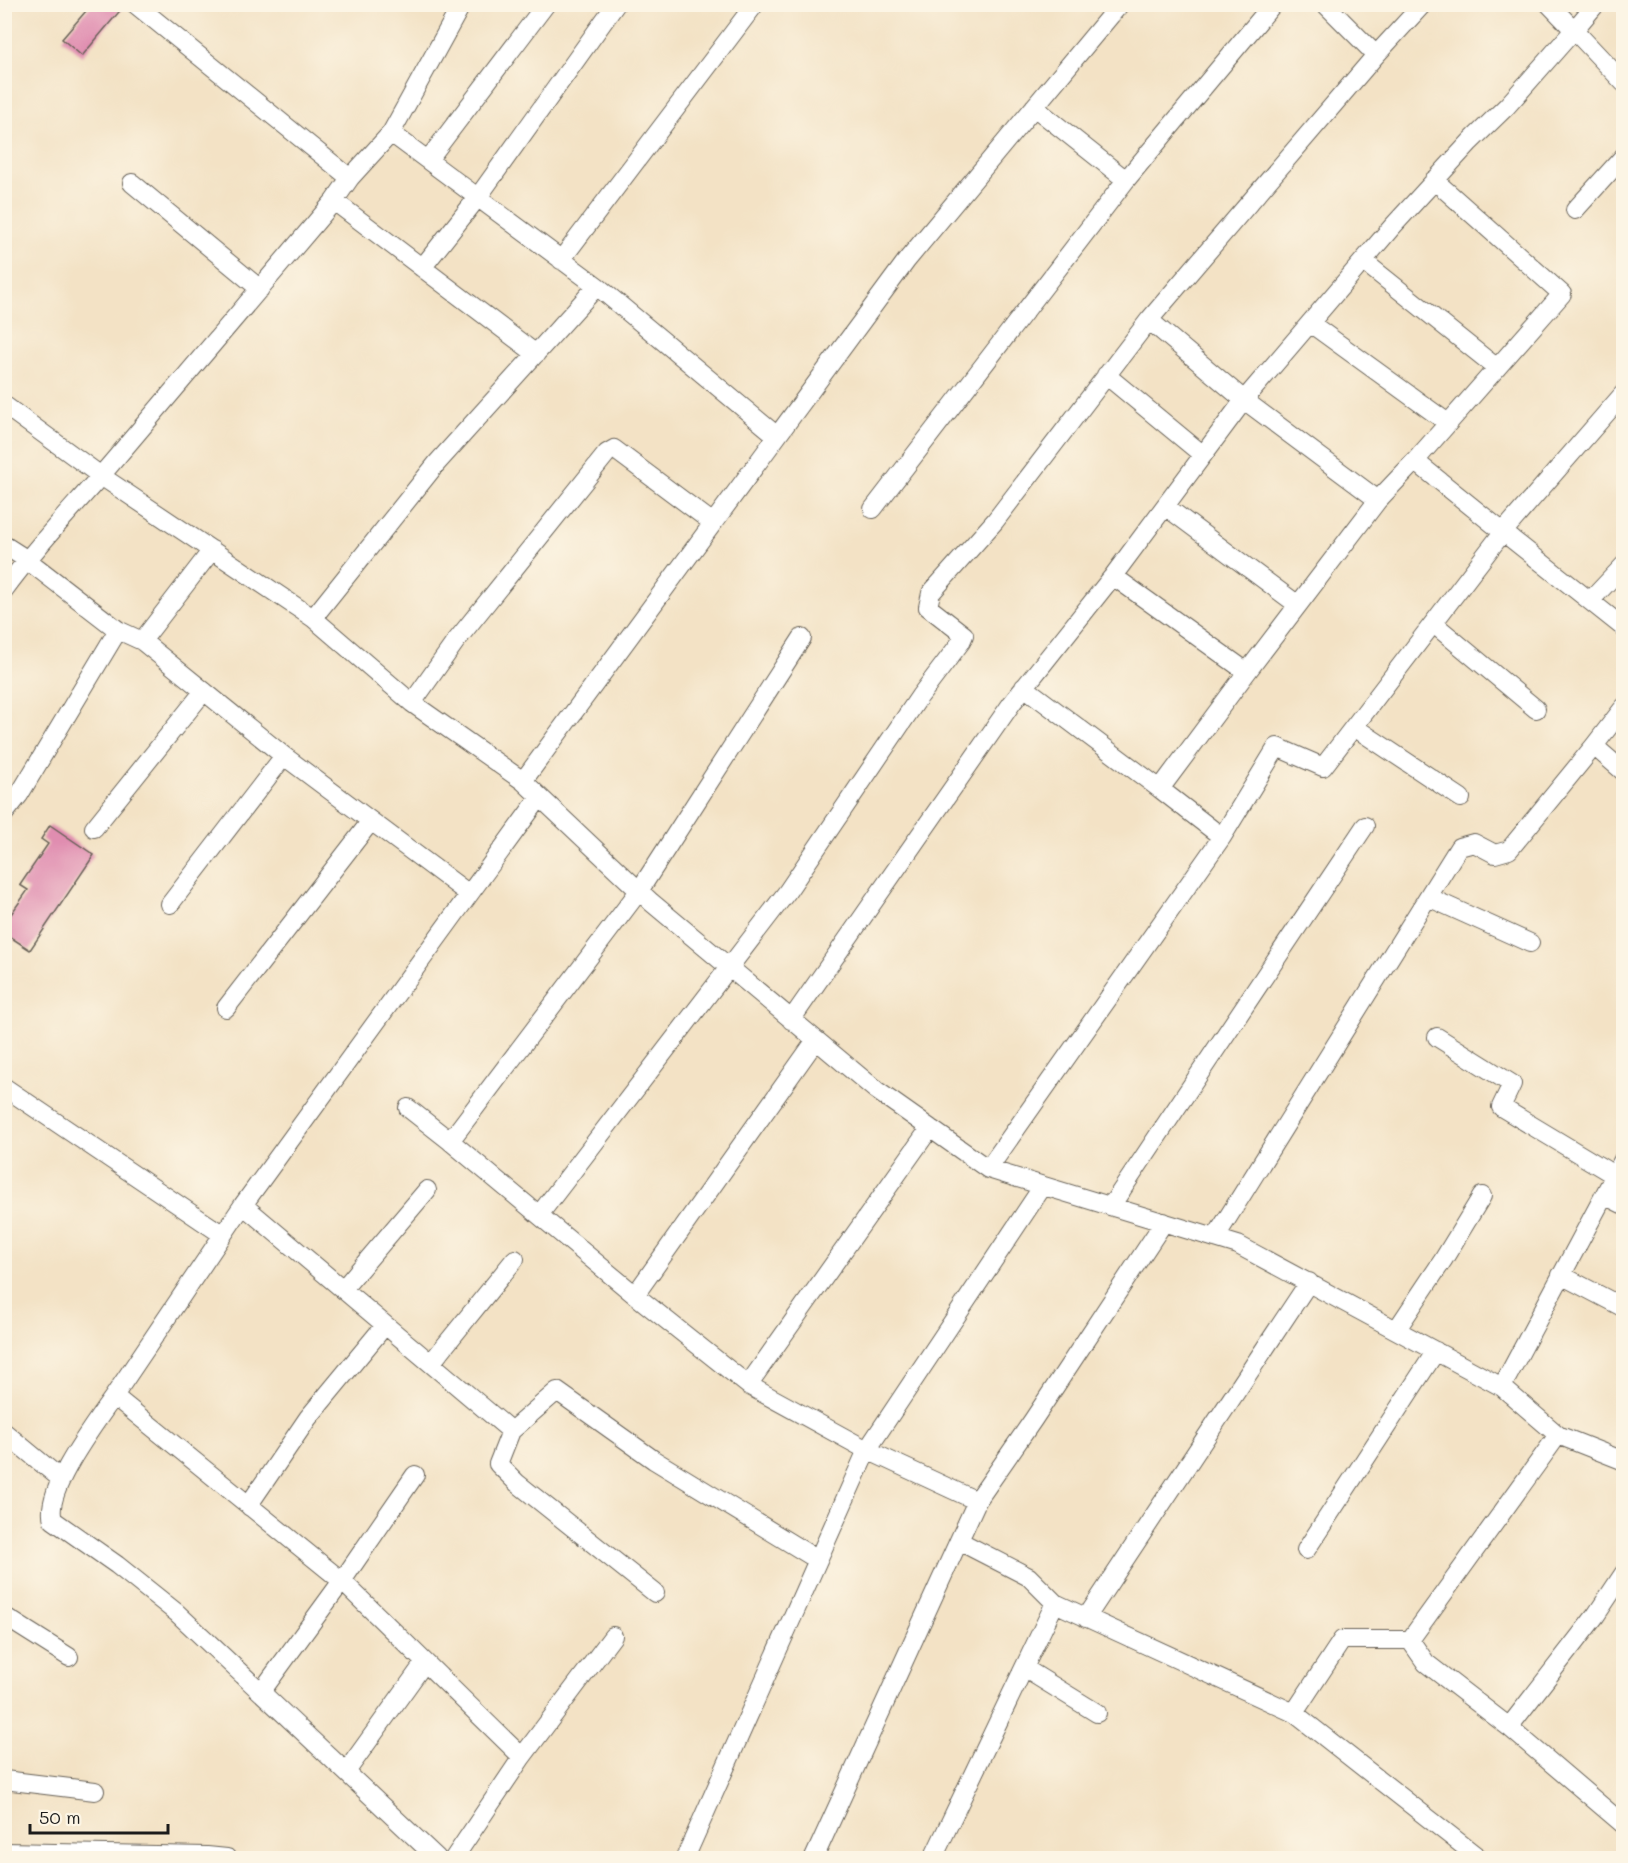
<svg xmlns="http://www.w3.org/2000/svg" width="1628" height="1863" font-family="Mali,sans-serif">
	<style>
		.building { fill: #e08db0 }
		.lines { fill: none; stroke-linecap: round; stroke-linejoin: round }
		.minor-casing { stroke: #676157; stroke-width: 20 }
		.minor { stroke: #fff; stroke-width: 18 }
	</style>
	<rect width="100%" height="100%" fill="#fcf5e5"/>
	<filter id="ink" filterUnits="userSpaceOnUse"><feTurbulence type="fractalNoise" baseFrequency=".0167" numOctaves="2"/><feDisplacementMap in="SourceGraphic" scale="12" xChannelSelector="R" yChannelSelector="G"/><feConvolveMatrix kernelMatrix="1 2 1 2 8 2 1 2 1" color-interpolation-filters="sRGB"/></filter>
	<filter id="wash" filterUnits="userSpaceOnUse"><feTurbulence type="fractalNoise" baseFrequency=".008" numOctaves="4" result="noise"/><feDisplacementMap in="SourceGraphic" scale="24" xChannelSelector="R" yChannelSelector="G"/><feGaussianBlur stdDeviation="1.35" result="paint"/><feColorMatrix in="noise" values="0 0 0 0 0 0 0 0 0 0 0 0 0 0 0 0 0 1.4 0 .05"/><feComposite in="paint" operator="in"/></filter>
	<g filter="url(#wash)">
		<rect width="100%" height="100%" fill="#f3e2c5"/>
		<g id="blocks">
			<path class="building" d="M92 4 124 6 82 56 62 39Z
				M50 825 94 855 30 950 4 933V924L28 890 20 885 48 844 41 839Z"/>
		</g>
	</g>
	<g filter="url(#ink)">
		<use href="#blocks" fill-opacity="0" stroke="#676157" stroke-width="1.5"/>
		<g class="lines">
			<g class="minor-casing">
				<path id="minor" d="M1596 4 1574 30 1624 83
					M1376 55 1423 4
					M1034 107 1126 180 1273 4
					M391 133 462 4
					M428 160 546 4
					M350 178 391 133 597 286
					M132 183 260 289
					M334 201 536 354
					M1575 210 1624 156
					M561 260 755 4
					M1363 261 1497 368
					M422 268 478 197 616 4
					M1149 320 1376 55 1325 4
					M1310 323 1448 423
					M1106 375 1203 455
					M1624 393 1503 532 1624 628
					M4 405 101 476 313 618 412 703 523 781 651 902 876 1090 988 1169 1238 1245 1502 1387
					M1415 461 1562 294 1434 180
					M1165 506 1298 605
					M873 509 1126 180
					M4 545 26 559 118 630
					M1113 576 1247 672
					M4 590C38 543 79 502 116 458 189 373 261 287 334 201L350 178 135 4
					M1590 601 1624 565
					M313 618 437 463 597 286 777 436
					M1434 624 1536 709
					M802 638 639 891 450 1141 635 1295 816 1040
					M142 641 284 756 469 894
					M1024 687 1160 789
					M412 703 456 641 607 453 614 449 713 523
					M1354 727 1461 798
					M1594 746 1624 772
					M523 781 907 260 1120 4
					M4 814 19 795 118 630 142 641 212 550
					M94 828 204 691
					M1428 897 1530 943
					M170 904 284 756
					M226 1008 371 821
					M791 1020 1012 703 1113 576 1244 400 1392 227 1470 142 1507 106 1574 30 1549 4
					M1437 1037 1512 1084 1501 1107 1614 1175
					M4 1087 223 1235
					M408 1108 450 1141
					M988 1169 1222 837 1277 747 1323 767 1503 532 1415 461 1378 500 1247 672 1160 789 1222 837
					M1604 1195 1624 1205
					M243 1205 114 1396 342 1581 415 1475
					M1111 1206 1365 826
					M539 1215 787 892 920 696 961 642 964 635 928 607 931 593 995 521 1149 320 1244 400 1378 500
					M1215 1238 1459 847 1474 843 1495 854 1509 850 1594 746 1624 707
					M1561 1275 1624 1308
					M343 1289 427 1190
					M635 1295 748 1385 930 1128
					M1397 1329 1443 1260 1482 1196
					M431 1363 515 1259
					M748 1385 867 1450 1043 1186
					M114 1396C97 1421 43 1491 53 1520L117 1565 177 1613 437 1858
					M511 1431 243 1205 540 797
					M4 1432 61 1479
					M1558 1435 1624 1461
					M250 1507V1503L308 1418 385 1325
					M959 1541 1029 1577 1055 1603
					M1306 1550 1436 1351
					M655 1593 517 1483 498 1464 511 1431 557 1391 654 1460 818 1560
					M4 1616 69 1657
					M1086 1618 1309 1282
					M1410 1640 1426 1663 1509 1727 1624 1825
					M1024 1668 1097 1713
					M261 1692 342 1581 522 1757
					M1294 1713 1479 1858
					M1509 1727 1596 1615 1624 1573
					M346 1772 425 1662
					M4 1780 95 1791
					M4 1852 207 1856 227 1858
					M454 1858 522 1757 613 1636
					M685 1858 867 1450 977 1501
					M814 1858 977 1501 1033 1420 1164 1222
					M933 1858 1055 1603 1294 1713 1342 1640H1410L1558 1435 1502 1387 1624 1158"/>
			</g>
			<use href="#minor" class="minor"/>
		</g>
	</g>
	<rect width="1628" height="1863" fill="none" stroke="#fcf5e5" stroke-width="24"/>
	<path d="M30 1824v9h138v-9" fill="none" stroke="#1c1c1c" stroke-width="3"/>
	<text x="39" y="1824" font-size="18" fill="#1c1c1c" stroke="#fcf5e5" stroke-width="4.5" paint-order="stroke">50 m</text>
</svg>
